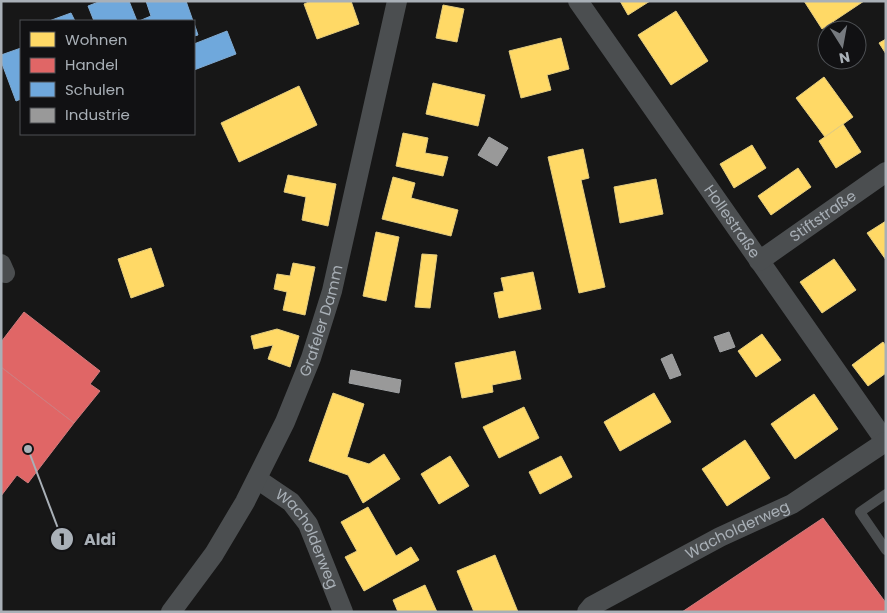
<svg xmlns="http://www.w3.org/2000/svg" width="887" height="613" font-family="Poppins,sans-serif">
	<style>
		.homes { fill: #ffd966; stroke: #e5cd7e }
		.shops { fill: #e06666; stroke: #d07c7e }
		.schools { fill: #6fa8dc; stroke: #80aad1 }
		.industry { fill: #999; stroke: #9ea0a2 }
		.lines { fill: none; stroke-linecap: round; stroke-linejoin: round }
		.service { stroke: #4b4e50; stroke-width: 10 }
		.minor { stroke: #4b4e50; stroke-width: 20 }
		.labels { text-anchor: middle; stroke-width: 5; stroke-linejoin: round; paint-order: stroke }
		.street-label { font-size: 15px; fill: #a9b0b7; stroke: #111113 }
		.leader { fill: none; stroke: #a9b0b7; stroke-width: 2 }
		.callout-dot { fill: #a9b0b7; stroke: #111113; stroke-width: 2 }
		.mark-label { font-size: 15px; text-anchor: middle; font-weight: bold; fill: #111 }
		.callout-label { font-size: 16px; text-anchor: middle; font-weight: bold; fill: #a9b0b7; stroke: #111113; stroke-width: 5; stroke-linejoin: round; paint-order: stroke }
	</style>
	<rect width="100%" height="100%" fill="#171717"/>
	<path class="homes" d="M311 1H351L359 24 317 39 304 4Z
		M620 1H650L628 15Z
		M804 1H864L822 29Z
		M443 5 464 9 457 42 436 38Z
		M676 11 708 61 671 85 638 35Z
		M561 38 569 69 547 75 551 90 521 98 509 51Z
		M886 39V54L879 43Z
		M824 77 853 117 825 137 796 98Z
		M433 83 485 95 478 126 426 114Z
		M299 86 317 125 239 162 221 123Z
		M843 124 861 152 836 168 819 141Z
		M403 133 428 138 425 153 448 157 443 176 396 166Z
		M752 145 766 168 734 188 720 164Z
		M583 149 589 178 581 180 605 287 579 293 548 157Z
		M798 168 811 187 771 215 758 196Z
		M288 175 336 184 328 226 302 220 306 197 284 192Z
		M393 177 415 183 411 198 458 210 451 236 382 219Z
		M656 179 663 214 620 223 614 187Z
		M886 221V260L867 233Z
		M376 232 399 237 386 301 363 296Z
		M151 248 164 286 131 298 118 259Z
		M422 254 437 255 430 308 415 307Z
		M834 259 856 290 822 313 800 282Z
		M293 263 315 267 305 315 283 310 287 292 274 289 277 274 290 276Z
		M533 272 541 309 499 318 494 293 504 291 501 278Z
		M277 329 299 336 290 367 268 359 273 345 254 349 251 336Z
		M762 334 781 360 756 377 738 351Z
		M883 342 886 346V373L868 386 852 365Z
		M515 351 521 379 492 385 493 392 462 398 455 363Z
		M333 393 364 404 347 457 369 464 384 454 400 479 363 503 348 475 309 461Z
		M654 393 671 422 620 451 604 422Z
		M814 394 838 429 795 459 771 424Z
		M524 407 539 438 499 458 483 427Z
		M745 440 770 478 727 506 702 469Z
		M450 456 469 486 439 504 421 474Z
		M561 456 572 477 540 494 529 472Z
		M368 507 396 556 411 547 419 560 364 591 345 557 357 551 341 522Z
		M495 555 518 612H474L457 571Z
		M425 585 437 612H398L393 600Z"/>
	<path class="shops" d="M24 312 100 371 90 384 100 391 74 423 1 367V342Z
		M1 367 74 423 28 483 17 475 1 496Z
		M823 518 886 603V612H682Z"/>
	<path class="schools" d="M101 1H129L137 21H94L88 6Z
		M146 1H186L193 21H139L151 16Z
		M71 13 75 21H49Z
		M194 23 198 35 194 36Z
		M227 31 236 54 194 70V44Z
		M21 48V99L16 101 1 61V55Z"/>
	<path class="industry" d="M489 137 508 148 497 166 478 155Z
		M729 332 735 347 720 352 714 337Z
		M672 354 681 375 670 379 661 359Z
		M351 370 401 380 399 393 349 383Z"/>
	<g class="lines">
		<path class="service" d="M886 494 860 512 886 550"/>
		<g class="minor">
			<path id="s1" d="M578 1 886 442"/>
			<path id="s2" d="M759 261 886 172"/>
			<path d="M1 264 5 273"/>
			<path id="s3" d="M257 479 291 502 308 524 343 612"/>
			<path id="s4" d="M171 612 214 554 245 502 285 422 311 358 332 291 397 1"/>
			<path id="s5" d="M587 612 592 606 720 537 792 504 885 442"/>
		</g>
	</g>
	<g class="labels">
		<g class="street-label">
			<text dy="5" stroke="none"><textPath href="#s2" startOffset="78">Stiftstraße</textPath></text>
			<text dy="5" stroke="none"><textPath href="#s1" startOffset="269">Hollestraße</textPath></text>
			<text dy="5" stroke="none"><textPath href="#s4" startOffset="330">Grafeler Damm</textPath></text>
			<text dy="5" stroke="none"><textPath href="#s5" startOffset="172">Wacholderweg</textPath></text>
			<text dy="5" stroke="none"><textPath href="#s3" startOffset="81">Wacholderweg</textPath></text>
		</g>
	</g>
	<path class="leader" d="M28 449L62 539"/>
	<g class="callout-dot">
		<circle cx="28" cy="449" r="5"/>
		<circle cx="62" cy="539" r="12"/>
	</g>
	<g class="mark-label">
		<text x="62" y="545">1</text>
	</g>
	<g class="callout-label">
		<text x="100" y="545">Aldi</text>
	</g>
	<rect width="887" height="613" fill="none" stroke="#a9b0b7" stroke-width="5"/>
	<rect x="20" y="20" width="175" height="115" fill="#111113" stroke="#4e5155"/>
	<rect x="30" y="32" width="25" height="15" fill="#ffd966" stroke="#4e5155"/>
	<text x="65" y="45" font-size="15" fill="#a9b0b7">Wohnen</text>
	<rect x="30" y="58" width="25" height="15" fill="#e06666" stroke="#4e5155"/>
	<text x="65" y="70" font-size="15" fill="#a9b0b7">Handel</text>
	<rect x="30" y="82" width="25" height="15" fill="#6fa8dc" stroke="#4e5155"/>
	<text x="65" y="95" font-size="15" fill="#a9b0b7">Schulen</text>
	<rect x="30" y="108" width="25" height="15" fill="#999999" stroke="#4e5155"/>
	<text x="65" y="120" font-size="15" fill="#a9b0b7">Industrie</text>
	<g transform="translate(842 45) rotate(169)"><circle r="24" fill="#111113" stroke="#4e5155"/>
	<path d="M0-4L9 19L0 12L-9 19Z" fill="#767a7f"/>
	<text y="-8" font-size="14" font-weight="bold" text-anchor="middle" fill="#a9b0b7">N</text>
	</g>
</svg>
